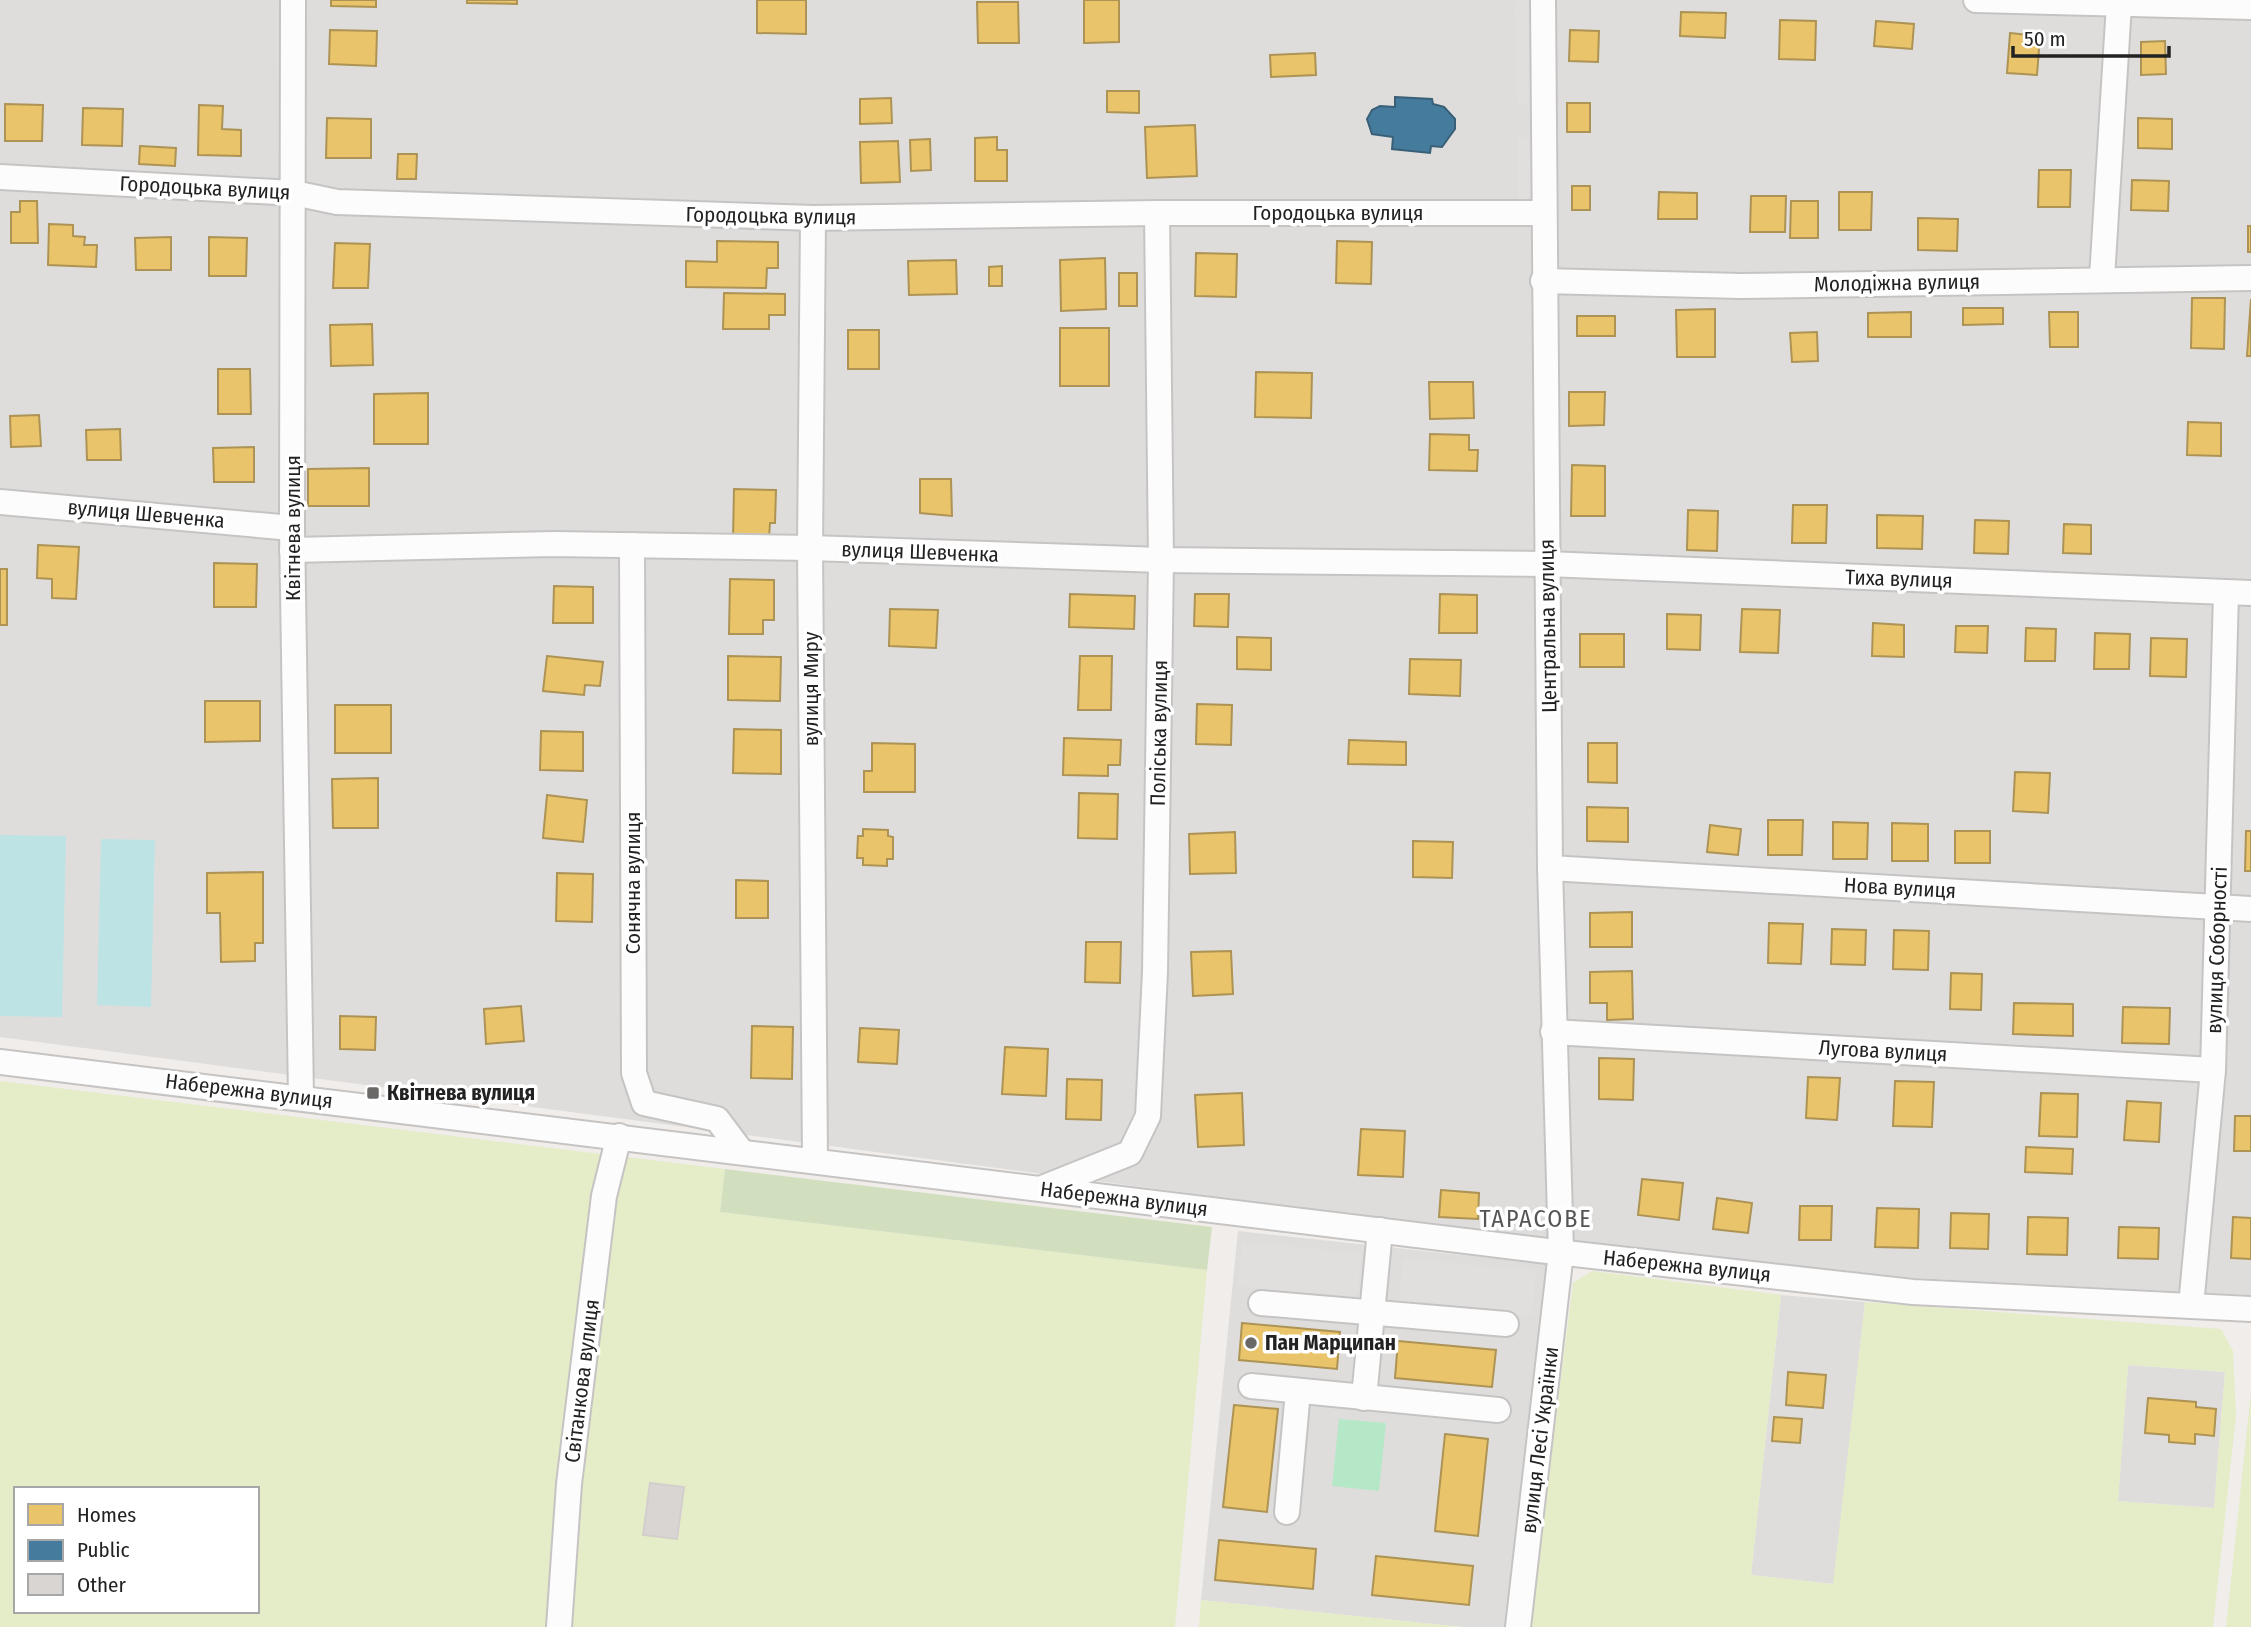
<svg xmlns="http://www.w3.org/2000/svg" width="2251" height="1627" viewBox="0 0 2251 1627" font-family="'Fira Sans Condensed',sans-serif">
  <style>
    .residential { fill: #dfdddc }
    .religious { fill: #dedddc }
    .grass { fill: #e4edc8; fill-rule: evenodd }
    .forest { fill: #d1dfbf }
    .pitch { fill: #b5e8c7 }
    .parking { fill: #e0dfde }
    .water { fill: #bde3e4 }
    .homes { fill: #e9c46a; stroke: #ad9354; stroke-width: 2 }
    .public { fill: #457b9d; stroke: #3a6078; stroke-width: 2 }
    .building { fill: #d8d5d3; stroke: #d3cecc; stroke-width: 2 }
    .lines { fill: none; stroke-linecap: round; stroke-linejoin: round }
    .minor-casing { stroke: #c6c4c3; stroke-width: 28 }
    .minor { stroke: #fdfcfc; stroke-width: 24 }
    .poi-dot { fill: #6a6968; stroke: #fff; stroke-width: 2.5 }
    .labels { text-anchor: middle; stroke-width: 7; stroke-linejoin: round; paint-order: stroke }
    .street-label { font-size: 21px; fill: #222; stroke: #fff }
    .poi-label { font-size: 21px; font-weight: bold; fill: #222; stroke: #fff; text-anchor: start }
    .quarter-label { font-size: 24px; letter-spacing: 2px; fill: #555; stroke: #fff }
  </style>
  <rect width="100%" height="100%" fill="#f0edea"/>
  <!-- residential -->
  <g class="residential">
    <polygon points="0,0 2251,0 2251,1295 1915,1278 1569,1243 0,1037"/>
    <polygon points="1238,1231 1546,1264 1508,1627 1462,1627 1201,1600"/>
    <polygon points="1781,1295 1865,1302 1834,1584 1751,1575"/>
    <polygon points="2128,1365 2225,1372 2214,1508 2118,1501"/>
  </g>
  <!-- religious -->
  <polygon class="religious" points="1343,0 1515,0 1518,201 1341,198"/>
  <!-- grass -->
  <g class="grass">
    <path d="M 0,1081 L 725,1169 L 720,1212 L 1207,1270 L 1175,1627 L 0,1627 ZM 16,1489 L 257,1489 L 257,1611 L 16,1611 Z"/>
    <path d="M 1592,1271 L 1781,1295 L 1751,1575 L 1833,1584 L 1865,1302 L 2221,1329 L 2233,1351 L 2236,1416 L 2213,1627 L 1529,1627 L 1573,1283 ZM 2128,1365 L 2225,1372 L 2214,1508 L 2118,1501 Z"/>
    <polygon points="2251,1392 2251,1627 2226,1627"/>
    <polygon points="1201,1600 1462,1627 1199,1627"/>
  </g>
  <!-- forest -->
  <polygon class="forest" points="725,1169 1212,1227 1207,1270 720,1212"/>
  <!-- pitch -->
  <polygon class="pitch" points="1339,1419 1386,1423 1379,1491 1332,1486"/>
  <!-- parking -->
  <g class="parking">
    <polygon points="1515,0 1534,0 1535,104 1517,104"/>
    <polygon points="1517,137 1536,138 1536,194 1518,201"/>
    <polygon points="1242,1242 1361,1253 1357,1298 1238,1286"/>
    <polygon points="1403,1258 1536,1271 1532,1315 1399,1302"/>
  </g>
  <!-- water -->
  <g class="water">
    <polygon points="0,835 66,836 62,1017 0,1016"/>
    <polygon points="101,839 155,840 151,1007 97,1005"/>
  </g>
  <!-- homes -->
  <g class="homes">
    <polygon points="331,0 376,0 376,7 331,6"/>
    <polygon points="467,0 517,0 517,4 467,3"/>
    <polygon points="757,0 806,0 806,34 757,33"/>
    <polygon points="1084,0 1119,0 1119,42 1084,43"/>
    <polygon points="977,2 1018,2 1019,43 978,43"/>
    <polygon points="1681,12 1726,13 1725,38 1680,36"/>
    <polygon points="1780,20 1816,21 1815,60 1779,59"/>
    <polygon points="1876,21 1914,24 1912,49 1874,46"/>
    <polygon points="330,30 377,31 376,66 329,64"/>
    <polygon points="1570,30 1599,31 1598,62 1569,61"/>
    <polygon points="2010,33 2040,36 2037,75 2007,73"/>
    <polygon points="2165,41 2166,74 2141,75 2141,42"/>
    <polygon points="1315,53 1316,75 1271,77 1270,55"/>
    <polygon points="1107,91 1139,91 1139,113 1107,112"/>
    <polygon points="891,98 892,123 860,124 860,99"/>
    <rect x="1567" y="103" width="23" height="29"/>
    <polygon points="5,104 43,105 42,141 5,141"/>
    <polygon points="199,105 223,106 222,129 241,130 241,156 198,155"/>
    <polygon points="83,108 123,109 122,146 82,145"/>
    <polygon points="327,118 371,119 371,158 326,158"/>
    <polygon points="2138,118 2172,119 2172,149 2138,148"/>
    <polygon points="1195,125 1197,176 1147,178 1145,127"/>
    <polygon points="997,137 997,150 1007,150 1007,181 975,181 975,138"/>
    <polygon points="930,139 931,170 911,171 910,140"/>
    <polygon points="898,141 900,182 861,183 860,142"/>
    <polygon points="140,146 176,148 175,166 139,164"/>
    <polygon points="398,154 417,154 416,179 397,179"/>
    <polygon points="2039,170 2071,170 2070,207 2038,207"/>
    <polygon points="2132,180 2169,181 2168,211 2131,210"/>
    <rect x="1572" y="186" width="18" height="24"/>
    <polygon points="1659,192 1697,193 1697,219 1658,219"/>
    <polygon points="1839,192 1872,192 1871,230 1839,230"/>
    <polygon points="1751,196 1786,196 1785,232 1750,232"/>
    <polygon points="20,201 37,201 38,243 11,243 11,212 20,212"/>
    <polygon points="1791,201 1818,201 1818,238 1790,238"/>
    <polygon points="1918,218 1958,219 1957,251 1918,250"/>
    <polygon points="49,224 73,225 73,236 85,237 84,245 97,245 96,267 48,265"/>
    <rect x="2248" y="226" width="3" height="26"/>
    <polygon points="171,237 171,270 136,270 135,238"/>
    <polygon points="209,237 247,238 246,276 209,276"/>
    <polygon points="717,241 778,242 778,268 767,268 766,288 686,287 686,261 717,262"/>
    <polygon points="1337,241 1372,242 1371,284 1336,283"/>
    <polygon points="335,243 370,244 368,288 333,288"/>
    <polygon points="1196,253 1237,254 1236,297 1195,296"/>
    <polygon points="1105,258 1106,309 1061,311 1060,260"/>
    <polygon points="956,260 957,294 909,295 908,261"/>
    <polygon points="1002,266 1002,286 989,286 989,267"/>
    <rect x="1119" y="273" width="18" height="33"/>
    <polygon points="724,293 785,294 785,315 769,315 769,329 723,329"/>
    <polygon points="2192,298 2225,298 2224,349 2191,348"/>
    <polygon points="2251,299 2251,356 2247,356"/>
    <polygon points="1963,308 2003,308 2003,324 1963,325"/>
    <polygon points="1715,309 1715,357 1677,357 1676,310"/>
    <polygon points="1911,312 1911,337 1868,337 1868,313"/>
    <polygon points="2049,312 2078,312 2078,347 2050,347"/>
    <rect x="1577" y="316" width="38" height="20"/>
    <polygon points="372,324 373,365 331,366 330,325"/>
    <rect x="1060" y="328" width="49" height="58"/>
    <rect x="848" y="330" width="31" height="39"/>
    <polygon points="1817,332 1818,361 1792,362 1790,333"/>
    <polygon points="218,369 250,369 251,414 218,414"/>
    <polygon points="1256,372 1312,373 1311,418 1255,417"/>
    <polygon points="1429,382 1473,382 1474,418 1430,419"/>
    <polygon points="1569,392 1605,392 1604,425 1569,426"/>
    <polygon points="428,393 428,444 374,444 374,394"/>
    <polygon points="39,415 41,446 11,447 10,416"/>
    <polygon points="2188,422 2221,423 2221,456 2187,455"/>
    <polygon points="120,429 121,460 87,460 86,430"/>
    <polygon points="1430,434 1469,435 1469,450 1478,450 1477,471 1429,470"/>
    <polygon points="254,447 254,482 214,482 213,448"/>
    <polygon points="1572,465 1605,466 1605,516 1571,516"/>
    <polygon points="369,468 369,506 308,506 308,469"/>
    <polygon points="920,479 951,479 952,516 920,513"/>
    <polygon points="734,489 776,490 775,523 770,523 769,538 733,538"/>
    <polygon points="1793,505 1827,505 1826,543 1792,543"/>
    <polygon points="1688,510 1718,511 1717,551 1687,550"/>
    <polygon points="1877,515 1923,516 1922,549 1877,548"/>
    <polygon points="1975,520 2009,521 2008,554 1974,553"/>
    <polygon points="2064,524 2091,525 2091,554 2063,553"/>
    <polygon points="38,545 79,547 76,599 52,598 52,579 37,578"/>
    <polygon points="214,563 257,564 256,607 214,607"/>
    <rect x="0" y="569" width="7" height="56"/>
    <polygon points="730,579 774,580 774,620 763,620 763,634 729,634"/>
    <polygon points="554,586 593,587 593,623 553,623"/>
    <polygon points="1070,594 1135,596 1134,629 1069,627"/>
    <polygon points="1195,594 1229,594 1228,627 1194,626"/>
    <polygon points="1440,594 1477,595 1477,633 1439,633"/>
    <polygon points="890,609 938,610 936,648 889,646"/>
    <polygon points="1742,609 1780,610 1778,653 1740,652"/>
    <polygon points="1667,614 1701,615 1700,650 1667,649"/>
    <polygon points="1873,623 1904,625 1904,657 1872,656"/>
    <polygon points="1956,626 1988,626 1987,653 1955,652"/>
    <polygon points="2026,628 2056,629 2055,661 2025,661"/>
    <polygon points="2095,633 2130,634 2129,669 2094,669"/>
    <rect x="1580" y="634" width="44" height="33"/>
    <polygon points="1237,637 1271,638 1271,670 1237,669"/>
    <polygon points="2151,638 2187,639 2186,677 2150,676"/>
    <polygon points="547,656 603,662 600,686 585,685 584,695 543,691"/>
    <polygon points="728,656 781,657 780,701 728,700"/>
    <polygon points="1080,656 1112,656 1111,710 1078,710"/>
    <polygon points="1410,659 1461,660 1460,696 1409,694"/>
    <polygon points="205,701 260,701 260,741 205,742"/>
    <polygon points="1197,704 1232,705 1231,745 1196,744"/>
    <rect x="335" y="705" width="56" height="48"/>
    <polygon points="734,729 781,730 781,774 733,773"/>
    <polygon points="541,731 583,732 583,771 540,770"/>
    <polygon points="1064,738 1121,740 1120,765 1108,765 1108,776 1063,775"/>
    <polygon points="1349,740 1406,742 1406,765 1348,764"/>
    <polygon points="872,743 915,744 915,792 864,792 864,771 872,771"/>
    <polygon points="1588,743 1617,743 1617,783 1588,782"/>
    <polygon points="2015,772 2050,773 2048,813 2013,811"/>
    <polygon points="378,778 378,828 333,828 332,779"/>
    <polygon points="1079,793 1118,794 1117,839 1078,838"/>
    <polygon points="547,795 587,800 583,842 543,838"/>
    <polygon points="1587,807 1628,808 1628,842 1587,841"/>
    <polygon points="1768,820 1803,820 1802,855 1768,855"/>
    <polygon points="1833,822 1868,823 1867,859 1833,859"/>
    <polygon points="1892,823 1928,824 1928,861 1892,861"/>
    <polygon points="1710,825 1741,829 1738,855 1707,852"/>
    <polygon points="863,829 888,830 888,836 893,837 893,859 887,859 887,866 863,865 863,858 857,858 858,836 863,836"/>
    <rect x="1955" y="831" width="35" height="32"/>
    <polygon points="2246,831 2251,831 2251,871 2245,871"/>
    <polygon points="1235,832 1236,873 1190,874 1189,834"/>
    <polygon points="1413,841 1453,842 1452,878 1413,877"/>
    <polygon points="263,872 263,943 255,943 255,961 221,962 220,913 207,913 207,873"/>
    <polygon points="557,873 593,874 592,922 556,921"/>
    <polygon points="736,880 768,881 768,918 736,918"/>
    <polygon points="1632,912 1632,947 1590,947 1590,913"/>
    <polygon points="1769,923 1803,924 1801,964 1768,963"/>
    <polygon points="1832,929 1866,930 1865,965 1831,964"/>
    <polygon points="1894,930 1929,931 1928,970 1893,969"/>
    <polygon points="1086,942 1121,942 1120,983 1085,982"/>
    <polygon points="1231,951 1233,994 1193,996 1191,952"/>
    <polygon points="1632,971 1633,1019 1607,1020 1607,1003 1590,1003 1590,972"/>
    <polygon points="1951,973 1982,974 1981,1010 1950,1009"/>
    <polygon points="2014,1003 2073,1004 2073,1036 2013,1034"/>
    <polygon points="521,1006 524,1041 486,1044 484,1009"/>
    <polygon points="2123,1007 2170,1008 2169,1044 2122,1043"/>
    <polygon points="340,1016 376,1017 375,1050 340,1049"/>
    <polygon points="752,1026 793,1027 792,1079 751,1078"/>
    <polygon points="860,1028 899,1030 897,1064 858,1062"/>
    <polygon points="1005,1047 1048,1049 1046,1096 1002,1094"/>
    <polygon points="1599,1058 1634,1059 1633,1100 1599,1099"/>
    <polygon points="1808,1077 1840,1078 1837,1120 1806,1118"/>
    <polygon points="1067,1079 1102,1080 1101,1120 1066,1119"/>
    <polygon points="1895,1081 1934,1082 1932,1127 1893,1126"/>
    <polygon points="1242,1093 1244,1145 1198,1147 1195,1095"/>
    <polygon points="2041,1093 2078,1094 2077,1137 2039,1136"/>
    <polygon points="2127,1101 2161,1103 2159,1142 2124,1140"/>
    <polygon points="2235,1116 2251,1116 2251,1151 2234,1151"/>
    <polygon points="1361,1129 1405,1131 1403,1177 1358,1175"/>
    <polygon points="2026,1147 2073,1149 2072,1174 2025,1172"/>
    <polygon points="1642,1179 1683,1183 1679,1220 1638,1215"/>
    <polygon points="1441,1190 1479,1193 1478,1219 1439,1217"/>
    <polygon points="1717,1198 1752,1203 1748,1233 1713,1229"/>
    <polygon points="1800,1206 1832,1206 1831,1240 1799,1240"/>
    <polygon points="1877,1208 1919,1209 1918,1248 1875,1247"/>
    <polygon points="1951,1213 1989,1214 1988,1249 1950,1248"/>
    <polygon points="2028,1217 2068,1218 2067,1255 2027,1254"/>
    <polygon points="2233,1217 2251,1218 2251,1259 2231,1258"/>
    <polygon points="2119,1227 2159,1228 2158,1259 2118,1258"/>
    <polygon points="1242,1323 1340,1332 1337,1369 1239,1360"/>
    <polygon points="1398,1341 1496,1350 1492,1387 1395,1378"/>
    <polygon points="1788,1372 1826,1375 1823,1408 1786,1405"/>
    <polygon points="2148,1398 2196,1402 2196,1407 2216,1409 2214,1436 2195,1434 2195,1444 2169,1442 2169,1435 2145,1433"/>
    <polygon points="1234,1405 1278,1409 1267,1512 1223,1507"/>
    <polygon points="1774,1417 1802,1419 1800,1443 1772,1441"/>
    <polygon points="1445,1434 1488,1439 1478,1536 1435,1531"/>
    <polygon points="1219,1540 1316,1549 1313,1589 1215,1580"/>
    <polygon points="1376,1556 1473,1566 1469,1605 1372,1595"/>
  </g>
  <!-- public -->
  <polygon class="public" points="1395,97 1432,99 1433,104 1444,107 1455,119 1455,129 1442,147 1431,146 1430,153 1392,149 1393,137 1372,134 1367,119 1372,110 1380,106 1395,107"/>
  <!-- building -->
  <polygon class="building" points="650,1483 684,1487 677,1539 643,1535"/>
  <g class="lines">
    <!-- minor casing -->
    <g class="minor-casing">
      <g id="minor">
        <polyline points="293,0 292,528 301,1097"/>
        <polyline points="1976,0 2251,7"/>
        <polyline points="0,177 294,193 337,202 813,218 1157,213 1543,213"/>
        <polyline points="813,218 810,548 815,1160"/>
        <polyline points="2102,278 2119,4"/>
        <polyline points="1543,281 1741,286 2251,278"/>
        <polyline points="0,502 292,528"/>
        <polyline points="632,545 634,1073 644,1103 717,1119 741,1151"/>
        <polyline points="292,550 554,544 810,548 1161,560 1547,564 2251,593"/>
        <polyline points="1550,868 2251,909"/>
        <polyline points="1553,1032 2213,1070"/>
        <polyline points="0,1062 1539,1250 1913,1292 2251,1309"/>
        <polyline points="1045,1187 1130,1153 1148,1116 1155,972 1161,560 1157,213"/>
        <polyline points="1261,1303 1506,1324"/>
        <polyline points="2191,1306 2213,1070 2226,593"/>
        <polyline points="1251,1386 1498,1410"/>
        <polyline points="1364,1398 1380,1230"/>
        <polyline points="1287,1512 1298,1391"/>
        <polyline points="559,1627 569,1484 604,1196 619,1136"/>
        <polyline points="1518,1627 1561,1252 1550,868 1543,0"/>
      </g>
    </g>
    <!-- minor -->
    <use href="#minor" class="minor"/>
  </g>
  <!-- markers -->
  <g class="poi-dot">
    <rect x="366" y="1086" width="14" height="14" rx="3.5"/>
    <circle cx="1251" cy="1343" r="7"/>
  </g>
  <g class="labels">
    <!-- street labels -->
    <g class="street-label">
      <text transform="translate(205 188) rotate(3)" y="7">Городоцька вулиця</text>
      <text x="1338" y="220">Городоцька вулиця</text>
      <text transform="translate(771 216) rotate(1)" y="7">Городоцька вулиця</text>
      <text transform="translate(1897 283) rotate(-1)" y="7">Молодіжна вулиця</text>
      <text transform="translate(146 514) rotate(5)" y="7">вулиця Шевченка</text>
      <text transform="translate(293 528) rotate(-90)" y="7">Квітнева вулиця</text>
      <text transform="translate(920 552) rotate(2)" y="7">вулиця Шевченка</text>
      <text transform="translate(1899 579) rotate(2)" y="7">Тиха вулиця</text>
      <text transform="translate(1548 626) rotate(-91)" y="7">Центральна вулиця</text>
      <text transform="translate(811 689) rotate(-90)" y="7">вулиця Миру</text>
      <text transform="translate(1159 733) rotate(-89)" y="7">Поліська вулиця</text>
      <text transform="translate(633 883) rotate(-90)" y="7">Сонячна вулиця</text>
      <text transform="translate(1900 888) rotate(3)" y="7">Нова вулиця</text>
      <text transform="translate(2217 950) rotate(-88)" y="7">вулиця Соборності</text>
      <text transform="translate(1883 1051) rotate(3)" y="7">Лугова вулиця</text>
      <text transform="translate(249 1091) rotate(7)" y="7">Набережна вулиця</text>
      <text transform="translate(1124 1199) rotate(7)" y="7">Набережна вулиця</text>
      <text transform="translate(1687 1266) rotate(6)" y="7">Набережна вулиця</text>
      <text transform="translate(582 1381) rotate(-83)" y="7">Світанкова вулиця</text>
      <text transform="translate(1540 1440) rotate(-83)" y="7">вулиця Лесі Українки</text>
    </g>
    <!-- poi labels -->
    <g class="poi-label">
      <text x="387" y="1100">Квітнева вулиця</text>
      <text x="1265" y="1350">Пан Марципан</text>
    </g>
    <!-- quarter labels -->
    <g class="quarter-label">
      <text x="1536" y="1227">ТАРАСОВЕ</text>
    </g>
  </g>
  <!-- legend -->
  <rect x="14" y="1487" width="245" height="126" fill="#ffffff" stroke="#a7a7a7" stroke-width="2"/>
  <rect x="28" y="1504" width="35" height="21" fill="#e9c46a" stroke="#a7a7a7" stroke-width="2"/>
  <text x="77" y="1522" font-size="21" fill="#222222">Homes</text>
  <rect x="28" y="1540" width="35" height="21" fill="#457b9d" stroke="#a7a7a7" stroke-width="2"/>
  <text x="77" y="1557" font-size="21" fill="#222222">Public</text>
  <rect x="28" y="1574" width="35" height="21" fill="#d8d5d3" stroke="#a7a7a7" stroke-width="2"/>
  <text x="77" y="1592" font-size="21" fill="#222222">Other</text>
  <!-- scale -->
  <path d="M2013 46v10h156v-10" fill="none" stroke="#222222" stroke-width="3.5"/>
  <text x="2024" y="46" font-size="21" fill="#222222" stroke="#ffffff" stroke-width="5" paint-order="stroke">50 m</text>
</svg>
